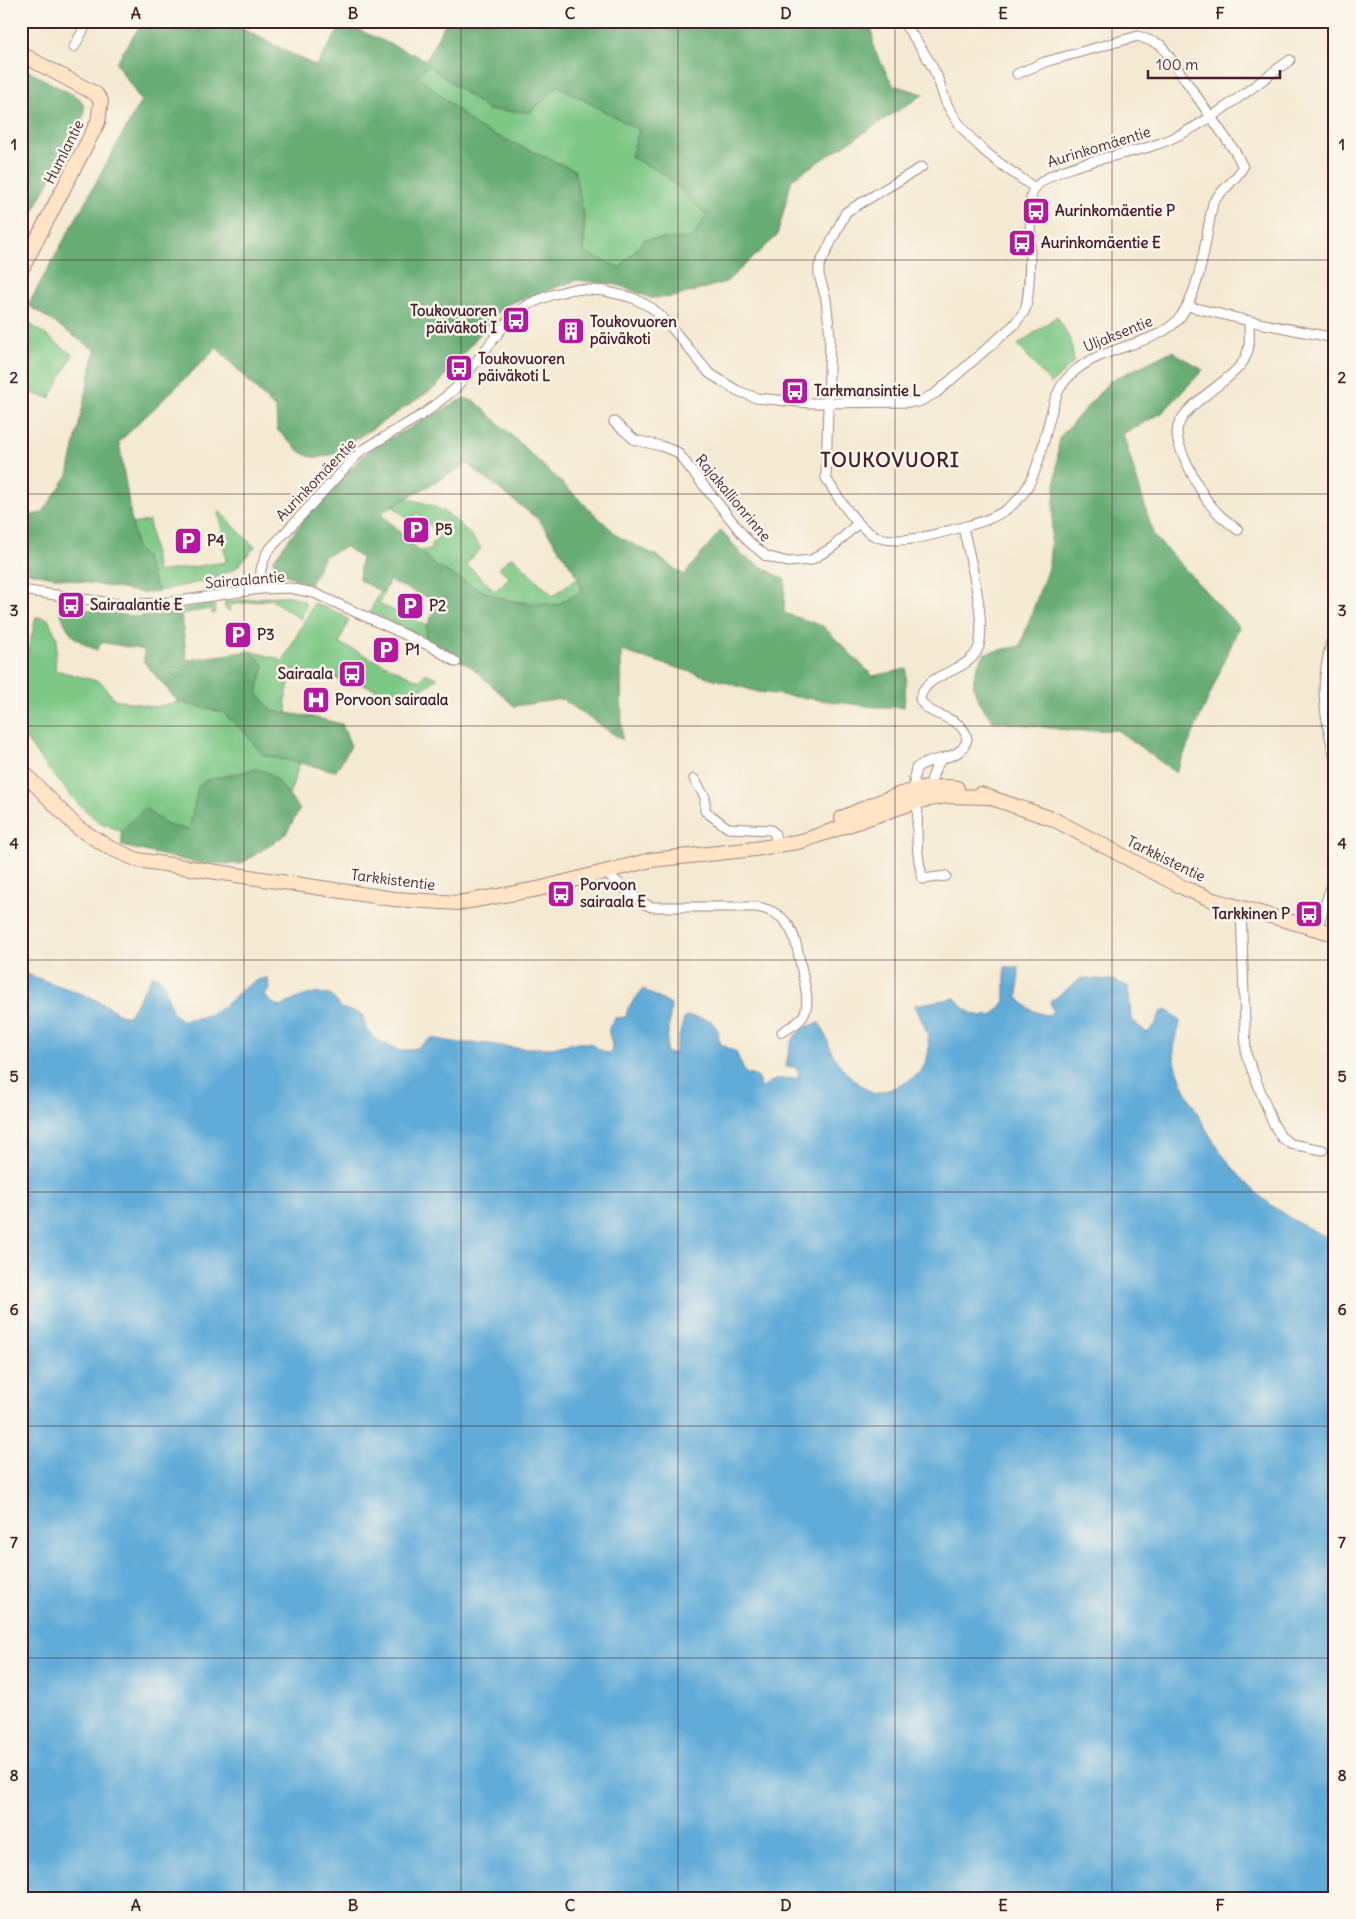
<svg xmlns="http://www.w3.org/2000/svg" width="1356" height="1919" viewBox="0 0 1356 1919" font-family="Delius,sans-serif">
  <style>
    .green { fill: #7ec886; stroke: #647458 }
    .forest { fill: #66ac73; stroke: #58664f; fill-rule: evenodd }
    .water { fill: #60abd8; stroke: #556582 }
    .lines { fill: none; stroke-linecap: round; stroke-linejoin: round }
    .street-casing { stroke: #9f847e; stroke-width: 11 }
    .secondary-casing { stroke: #9f847e; stroke-width: 16 }
    .street { stroke: #fff; stroke-width: 9 }
    .secondary { stroke: #ffe4c6; stroke-width: 14 }
    .grid { fill: none; stroke: #4a1f2b; stroke-width: 1; stroke-opacity: 0.55 }
    .labels { text-anchor: middle; stroke-width: 5; stroke-linejoin: round; paint-order: stroke }
    .street-label { font-size: 15px; fill: #4a1f2b; stroke: #fbf7ec }
    .poi-label { font-size: 15px; font-weight: bold; fill: #4a1f2b; stroke: #fbf7ec; text-anchor: start }
    .district-label { font-size: 20px; font-weight: bold; letter-spacing: 1px; fill: #4a1f2b; stroke: #fbf7ec }
    .neatline { fill: none; stroke: #4a1f2b; stroke-width: 2 }
    .grid-label { font-size: 16px; text-anchor: middle; font-weight: bold; fill: #4a1f2b }
  </style>
  <rect width="100%" height="100%" fill="#fbf7ec"/>
  <filter id="ink" filterUnits="userSpaceOnUse"><feTurbulence type="fractalNoise" baseFrequency=".02" numOctaves="2"/><feDisplacementMap in="SourceGraphic" scale="10" xChannelSelector="R" yChannelSelector="G"/><feConvolveMatrix kernelMatrix="1 2 1 2 8 2 1 2 1" color-interpolation-filters="sRGB"/></filter>
  <filter id="wash" filterUnits="userSpaceOnUse"><feTurbulence type="fractalNoise" baseFrequency=".0096" numOctaves="4" result="noise"/><feDisplacementMap in="SourceGraphic" scale="20" xChannelSelector="R" yChannelSelector="G"/><feGaussianBlur stdDeviation="1.12" result="paint"/><feColorMatrix in="noise" values="0 0 0 0 0 0 0 0 0 0 0 0 0 0 0 0 0 1.4 0 .05"/><feComposite in="paint" operator="in"/></filter>
  <g filter="url(#wash)">
    <rect width="100%" height="100%" fill="#f4e9d2"/>
    <!-- green -->
    <g class="green">
      <polygon points="428,65 488,110 531,112 558,86 639,130 631,157 665,175 706,215 693,239 645,239 620,268 584,252 585,220 574,170 477,127 418,76"/>
      <polygon points="1057,316 1071,341 1074,362 1051,384 1018,345"/>
      <polygon points="29,323 73,355 50,398 27,392 21,386 21,337"/>
      <path d="M 376,492 C 429,503 446,503 481,548 L 466,564 L 495,591 L 509,578 L 499,568 L 512,556 L 553,596 L 578,577 L 582,591 L 557,605 L 510,601 L 482,591 L 436,566 L 418,551 L 433,549 L 431,544 L 440,535 L 417,513 L 409,520 Z"/>
      <polygon points="219,511 255,547 236,568 214,579 158,591 145,558 136,548 132,524 149,521 157,572 226,562"/>
      <polygon points="380,591 384,593 379,604 427,626 425,638 370,612"/>
      <polygon points="279,596 291,596 304,601 306,606 301,619 270,599 231,605 229,611 224,607 225,602"/>
      <polygon points="314,603 339,613 349,620 339,643 420,681 426,673 437,678 437,679 415,694 396,698 368,686 292,669 285,701 288,714 273,711 257,693 264,665 251,651 279,659 282,663"/>
      <polygon points="206,605 215,605 215,613 212,614 211,609 149,618 140,616"/>
      <polygon points="36,617 48,619 57,638 55,670 101,682 114,699 154,707 178,702 222,712 244,732 263,755 300,763 289,795 270,773 189,830 167,825 145,808 121,831 99,822 77,803 41,760 21,732 21,654 27,655"/>
    </g>
    <!-- forest -->
    <g class="forest">
      <path d="M 143,21 L 227,21 L 316,66 L 343,23 L 426,60 L 446,21 L 871,21 L 874,49 L 893,85 L 924,94 L 792,179 L 777,236 L 726,282 L 674,297 L 651,298 L 618,285 L 577,280 L 503,306 L 436,387 L 335,453 C 306,466 298,448 277,430 L 276,410 L 217,348 L 119,442 L 136,548 L 145,558 L 158,591 L 144,593 L 21,571 L 21,517 L 42,513 L 68,475 L 95,350 L 28,305 L 141,101 L 116,63 ZM 428,65 L 488,110 L 531,112 L 558,86 L 639,130 L 631,157 L 666,175 L 706,215 L 693,238 L 645,239 L 620,268 L 584,252 L 584,216 L 574,170 L 477,127 L 418,76 Z"/>
      <polygon points="21,67 79,98 84,105 84,115 21,235"/>
      <path d="M 1172,351 L 1203,370 L 1162,413 L 1123,434 L 1154,536 L 1239,627 L 1176,773 L 1117,730 L 1076,731 L 992,721 C 974,693 965,685 985,653 L 1020,646 L 1049,565 L 1059,438 L 1110,381 Z"/>
      <path d="M 464,398 L 476,402 L 619,537 L 657,556 L 684,575 L 721,530 L 743,556 L 785,580 L 784,613 L 823,626 L 873,676 L 907,669 L 904,707 L 875,707 L 758,692 L 621,651 L 622,740 L 562,699 L 514,706 L 473,668 L 425,640 L 427,626 L 435,609 L 443,607 L 444,604 L 389,581 L 384,593 L 359,580 L 361,558 L 346,547 L 324,556 L 310,585 L 277,571 L 273,560 L 308,514 L 368,451 ZM 467,464 L 539,520 L 578,577 L 582,591 L 557,605 L 510,601 L 482,591 L 436,566 L 383,516 L 382,512 Z"/>
      <path d="M 59,606 L 149,618 L 181,614 L 187,660 L 251,651 L 264,665 L 257,693 L 273,711 L 313,717 L 342,724 L 351,746 L 336,771 L 263,755 L 244,732 L 222,712 L 178,702 L 144,662 L 144,650 L 101,642 L 97,650 C 74,641 65,631 59,606 Z"/>
      <polygon points="256,769 270,773 300,809 285,835 241,864 197,863 122,846 121,831 145,808 167,825 189,830 198,787 206,780"/>
    </g>
    <!-- water -->
    <path class="water" d="M 1005,967 L 1019,967 L 1018,998 L 1031,1010 L 1048,1016 L 1053,1011 L 1050,1002 L 1082,978 L 1112,980 L 1128,986 L 1131,1019 L 1147,1033 L 1155,1025 L 1161,1012 L 1168,1010 L 1180,1021 C 1179,1033 1173,1043 1174,1055 C 1177,1075 1187,1094 1196,1111 C 1229,1174 1268,1214 1335,1240 L 1335,1898 L 21,1898 L 21,972 L 93,998 L 123,1016 L 129,1016 L 152,976 L 157,976 C 160,980 165,985 166,990 C 170,1003 169,1011 181,1020 C 193,1019 208,1017 219,1010 C 233,1000 249,978 268,978 L 269,990 L 265,995 L 270,1002 L 281,1007 C 297,997 311,992 330,994 L 341,1008 L 362,1014 L 366,1028 L 375,1039 L 400,1051 L 417,1048 L 432,1038 L 459,1043 L 483,1043 L 515,1048 L 553,1048 L 572,1043 L 590,1043 L 598,1049 L 607,1053 L 611,1052 C 616,1038 601,1035 615,1018 L 626,1017 L 628,1008 L 643,989 L 671,1005 L 666,1053 L 674,1054 L 684,1019 L 688,1016 L 710,1020 L 718,1030 L 719,1043 L 736,1052 L 745,1073 L 757,1077 L 762,1089 L 770,1082 L 779,1079 L 798,1078 L 799,1073 L 795,1067 L 786,1067 C 790,1042 791,1030 819,1023 C 826,1032 826,1038 830,1048 C 837,1068 857,1083 874,1094 C 904,1086 934,1075 928,1038 C 926,1027 919,1015 915,1005 L 955,998 C 967,1013 975,1018 994,1015 L 1005,1001 Z"/>
  </g>
  <g filter="url(#ink)">
    <g class="lines">
      <!-- street casing -->
      <g class="street-casing">
        <g id="street">
          <path d="M 902,21 C 915,38 928,57 937,76 C 941,87 943,98 949,108 C 969,145 1002,165 1035,188"/>
          <polyline points="74,47 88,21"/>
          <path d="M 922,167 L 846,212 L 819,266 L 819,275 L 826,299 L 830,336 L 826,478 C 836,495 860,533 880,538 C 905,545 938,533 963,527"/>
          <polyline points="1187,306 1249,321 1335,338"/>
          <polyline points="614,422 635,440 661,446 677,452 748,541 766,556 788,562 811,560 833,547 858,523"/>
          <path d="M 1238,530 C 1211,510 1206,501 1191,472 C 1186,460 1177,446 1177,433 C 1176,406 1235,381 1245,358 C 1251,347 1249,334 1249,321"/>
          <path d="M 260,589 L 261,569 L 267,552 L 361,451 L 425,413 L 455,389 L 510,318 L 529,304 L 551,295 L 573,289 L 605,291 L 633,298 L 652,308 L 667,322 L 709,373 L 736,390 L 756,398 L 810,403 L 919,402 L 936,393 L 1015,324 C 1017,320 1021,316 1024,312 C 1032,297 1029,232 1031,210 C 1031,203 1030,194 1035,188 C 1051,166 1125,155 1152,146 C 1201,131 1249,89 1290,60"/>
          <polyline points="21,590 125,605 171,602 260,589 290,588 314,593 432,647 456,662"/>
          <path d="M 1335,627 C 1320,682 1321,703 1335,758"/>
          <polyline points="694,779 705,797 705,811 728,828 771,830 775,834 776,845"/>
          <polyline points="928,790 936,767 942,759"/>
          <path d="M 915,795 L 914,778 L 916,768 C 931,756 962,762 967,739 C 963,714 928,719 920,699 C 925,672 964,674 977,651 C 989,629 969,554 963,527 C 1027,512 1034,482 1048,425 C 1052,412 1054,396 1062,385 C 1092,342 1156,350 1181,316 C 1202,286 1205,239 1213,203 C 1221,189 1235,182 1243,167 L 1236,153 L 1161,45 L 1138,36 L 1045,62 L 1017,74"/>
          <path d="M 918,801 C 917,828 915,853 923,879 L 946,876"/>
          <path d="M 604,871 L 641,902 L 651,907 L 757,907 C 794,914 795,939 802,971 C 804,982 809,997 806,1009 C 803,1022 792,1026 782,1032"/>
          <polyline points="1241,908 1246,1054 1272,1121 1281,1137 1291,1144 1323,1150"/>
          <polyline points="1317,929 1335,875"/>
        </g>
      </g>
      <!-- secondary casing -->
      <g class="secondary-casing">
        <g id="secondary">
          <polyline points="21,54 96,94 101,101 98,122 21,270"/>
          <polyline points="21,770 78,828 110,848 138,860 394,899 458,903 538,889 651,860 755,849 802,841 918,801 946,796 989,797"/>
          <polyline points="980,794 1053,819 1184,888 1213,900 1335,934"/>
          <path d="M 842,818 C 876,803 919,782 957,788"/>
        </g>
      </g>
      <!-- street -->
      <use href="#street" class="street"/>
      <!-- secondary -->
      <use href="#secondary" class="secondary"/>
    </g>
  </g>
  <!-- grid -->
  <path class="grid" d="M 244,21 L 244,1898M 461,21 L 461,1898M 678,21 L 678,1898M 895,21 L 895,1898M 1112,21 L 1112,1898M 21,260 L 1335,260M 21,494 L 1335,494M 21,726 L 1335,726M 21,960 L 1335,960M 21,1192 L 1335,1192M 21,1426 L 1335,1426M 21,1658 L 1335,1658"/>
  <!-- icons -->
  <defs>
    <g id="bus-square" transform="scale(1.4375)"><rect x="-9" y="-9" width="18" height="18" rx="4" fill="#b5179e" stroke="#fbf7ec"/><path d="M-5-6H5V4H4V6H2V4H-2V6H-4V4H-5ZM-3.5-4V0h7V-4ZM-3.5 1.2v1.5H-2V1.2ZM2 1.2v1.5H3.5V1.2Z" fill="#fff"/></g>
    <g id="building-square" transform="scale(1.4375)"><rect x="-9" y="-9" width="18" height="18" rx="4" fill="#b5179e" stroke="#fbf7ec"/><path d="M-4-6H4V6H1V3H-1V6H-4ZM-2.5-4.3h1.7v1.8h-1.7ZM.8-4.3h1.7v1.8H.8ZM-2.5-1h1.7V.8h-1.7ZM.8-1h1.7V.8H.8Z" fill="#fff"/></g>
    <g id="parking-square" transform="scale(1.4375)"><rect x="-9" y="-9" width="18" height="18" rx="4" fill="#b5179e" stroke="#fbf7ec"/><path d="M-3.5-5.5H1a3.5 3.5 0 0 1 0 7H-1V5.5H-3.5ZM-1-3.4V-.6H.8a1.4 1.4 0 0 0 0-2.8Z" fill="#fff"/></g>
    <g id="hospital-square" transform="scale(1.4375)"><rect x="-9" y="-9" width="18" height="18" rx="4" fill="#b5179e" stroke="#fbf7ec"/><path d="M-5-5h3v3.5h4V-5h3V5h-3V1.5h-4V5h-3Z" fill="#fff"/></g>
  </defs>
  <g fill-rule="evenodd">
    <use href="#bus-square" x="1036" y="211"/>
    <use href="#bus-square" x="1022" y="243"/>
    <use href="#bus-square" x="516" y="320"/>
    <use href="#building-square" x="571" y="331"/>
    <use href="#bus-square" x="459" y="368"/>
    <use href="#bus-square" x="795" y="391"/>
    <use href="#parking-square" x="416" y="530"/>
    <use href="#parking-square" x="188" y="541"/>
    <use href="#bus-square" x="71" y="605"/>
    <use href="#parking-square" x="410" y="606"/>
    <use href="#parking-square" x="238" y="635"/>
    <use href="#parking-square" x="386" y="650"/>
    <use href="#bus-square" x="352" y="674"/>
    <use href="#hospital-square" x="316" y="700"/>
    <use href="#bus-square" x="561" y="894"/>
    <use href="#bus-square" x="1309" y="914"/>
  </g>
  <g class="labels">
    <!-- street labels -->
    <g class="street-label">
      <text transform="translate(1099 147) rotate(-17)" y="5">Aurinkomäentie</text>
      <text transform="translate(64 152) rotate(-63)" y="5">Humlantie</text>
      <text transform="translate(1118 334) rotate(-22)" y="5">Uljaksentie</text>
      <text transform="translate(316 480) rotate(-46)" y="5">Aurinkomäentie</text>
      <text transform="translate(733 498) rotate(50)" y="5">Rajakallionrinne</text>
      <text transform="translate(245 580) rotate(-5)" y="5">Sairaalantie</text>
      <text transform="translate(1166 859) rotate(26)" y="5">Tarkkistentie</text>
      <text transform="translate(393 880) rotate(7)" y="5">Tarkkistentie</text>
    </g>
    <!-- poi labels -->
    <g class="poi-label">
      <text x="1055" y="216">Aurinkomäentie P</text>
      <text x="1041" y="248">Aurinkomäentie E</text>
      <text x="497" y="316" text-anchor="end">Toukovuoren<tspan x="497" dy="17">päiväkoti I</tspan></text>
      <text x="590" y="327">Toukovuoren<tspan x="590" dy="17">päiväkoti</tspan></text>
      <text x="478" y="364">Toukovuoren<tspan x="478" dy="17">päiväkoti L</tspan></text>
      <text x="814" y="396">Tarkmansintie L</text>
      <text x="435" y="535">P5</text>
      <text x="207" y="546">P4</text>
      <text x="90" y="610">Sairaalantie E</text>
      <text x="429" y="611">P2</text>
      <text x="257" y="640">P3</text>
      <text x="405" y="655">P1</text>
      <text x="333" y="679" text-anchor="end">Sairaala</text>
      <text x="335" y="705">Porvoon sairaala</text>
      <text x="580" y="890">Porvoon<tspan x="580" dy="17">sairaala E</tspan></text>
      <text x="1290" y="919" text-anchor="end">Tarkkinen P</text>
    </g>
    <!-- district labels -->
    <g class="district-label">
      <text x="890" y="467">TOUKOVUORI</text>
    </g>
  </g>
  <!-- margin -->
  <rect width="1356" height="1919" fill="none" stroke="#fbf7ec" stroke-width="55"/>
  <!-- scale -->
  <path d="M1148 70v8h132v-8" fill="none" stroke="#4a1f2b" stroke-width="2.5"/>
  <text x="1156" y="70" font-size="15" fill="#4a1f2b" stroke="#fbf7ec" stroke-width="4" paint-order="stroke">100 m</text>
  <rect x="28" y="28" width="1300" height="1864" class="neatline"/>
  <g class="grid-label">
    <text x="136" y="19">A</text>
    <text x="353" y="19">B</text>
    <text x="570" y="19">C</text>
    <text x="786" y="19">D</text>
    <text x="1003" y="19">E</text>
    <text x="1220" y="19">F</text>
    <text x="14" y="150">1</text>
    <text x="1342" y="150">1</text>
    <text x="14" y="383">2</text>
    <text x="1342" y="383">2</text>
    <text x="14" y="616">3</text>
    <text x="1342" y="616">3</text>
    <text x="14" y="849">4</text>
    <text x="1342" y="849">4</text>
    <text x="14" y="1082">5</text>
    <text x="1342" y="1082">5</text>
    <text x="14" y="1315">6</text>
    <text x="1342" y="1315">6</text>
    <text x="14" y="1548">7</text>
    <text x="1342" y="1548">7</text>
    <text x="14" y="1781">8</text>
    <text x="1342" y="1781">8</text>
    <text x="136" y="1911">A</text>
    <text x="353" y="1911">B</text>
    <text x="570" y="1911">C</text>
    <text x="786" y="1911">D</text>
    <text x="1003" y="1911">E</text>
    <text x="1220" y="1911">F</text>
  </g>
</svg>
